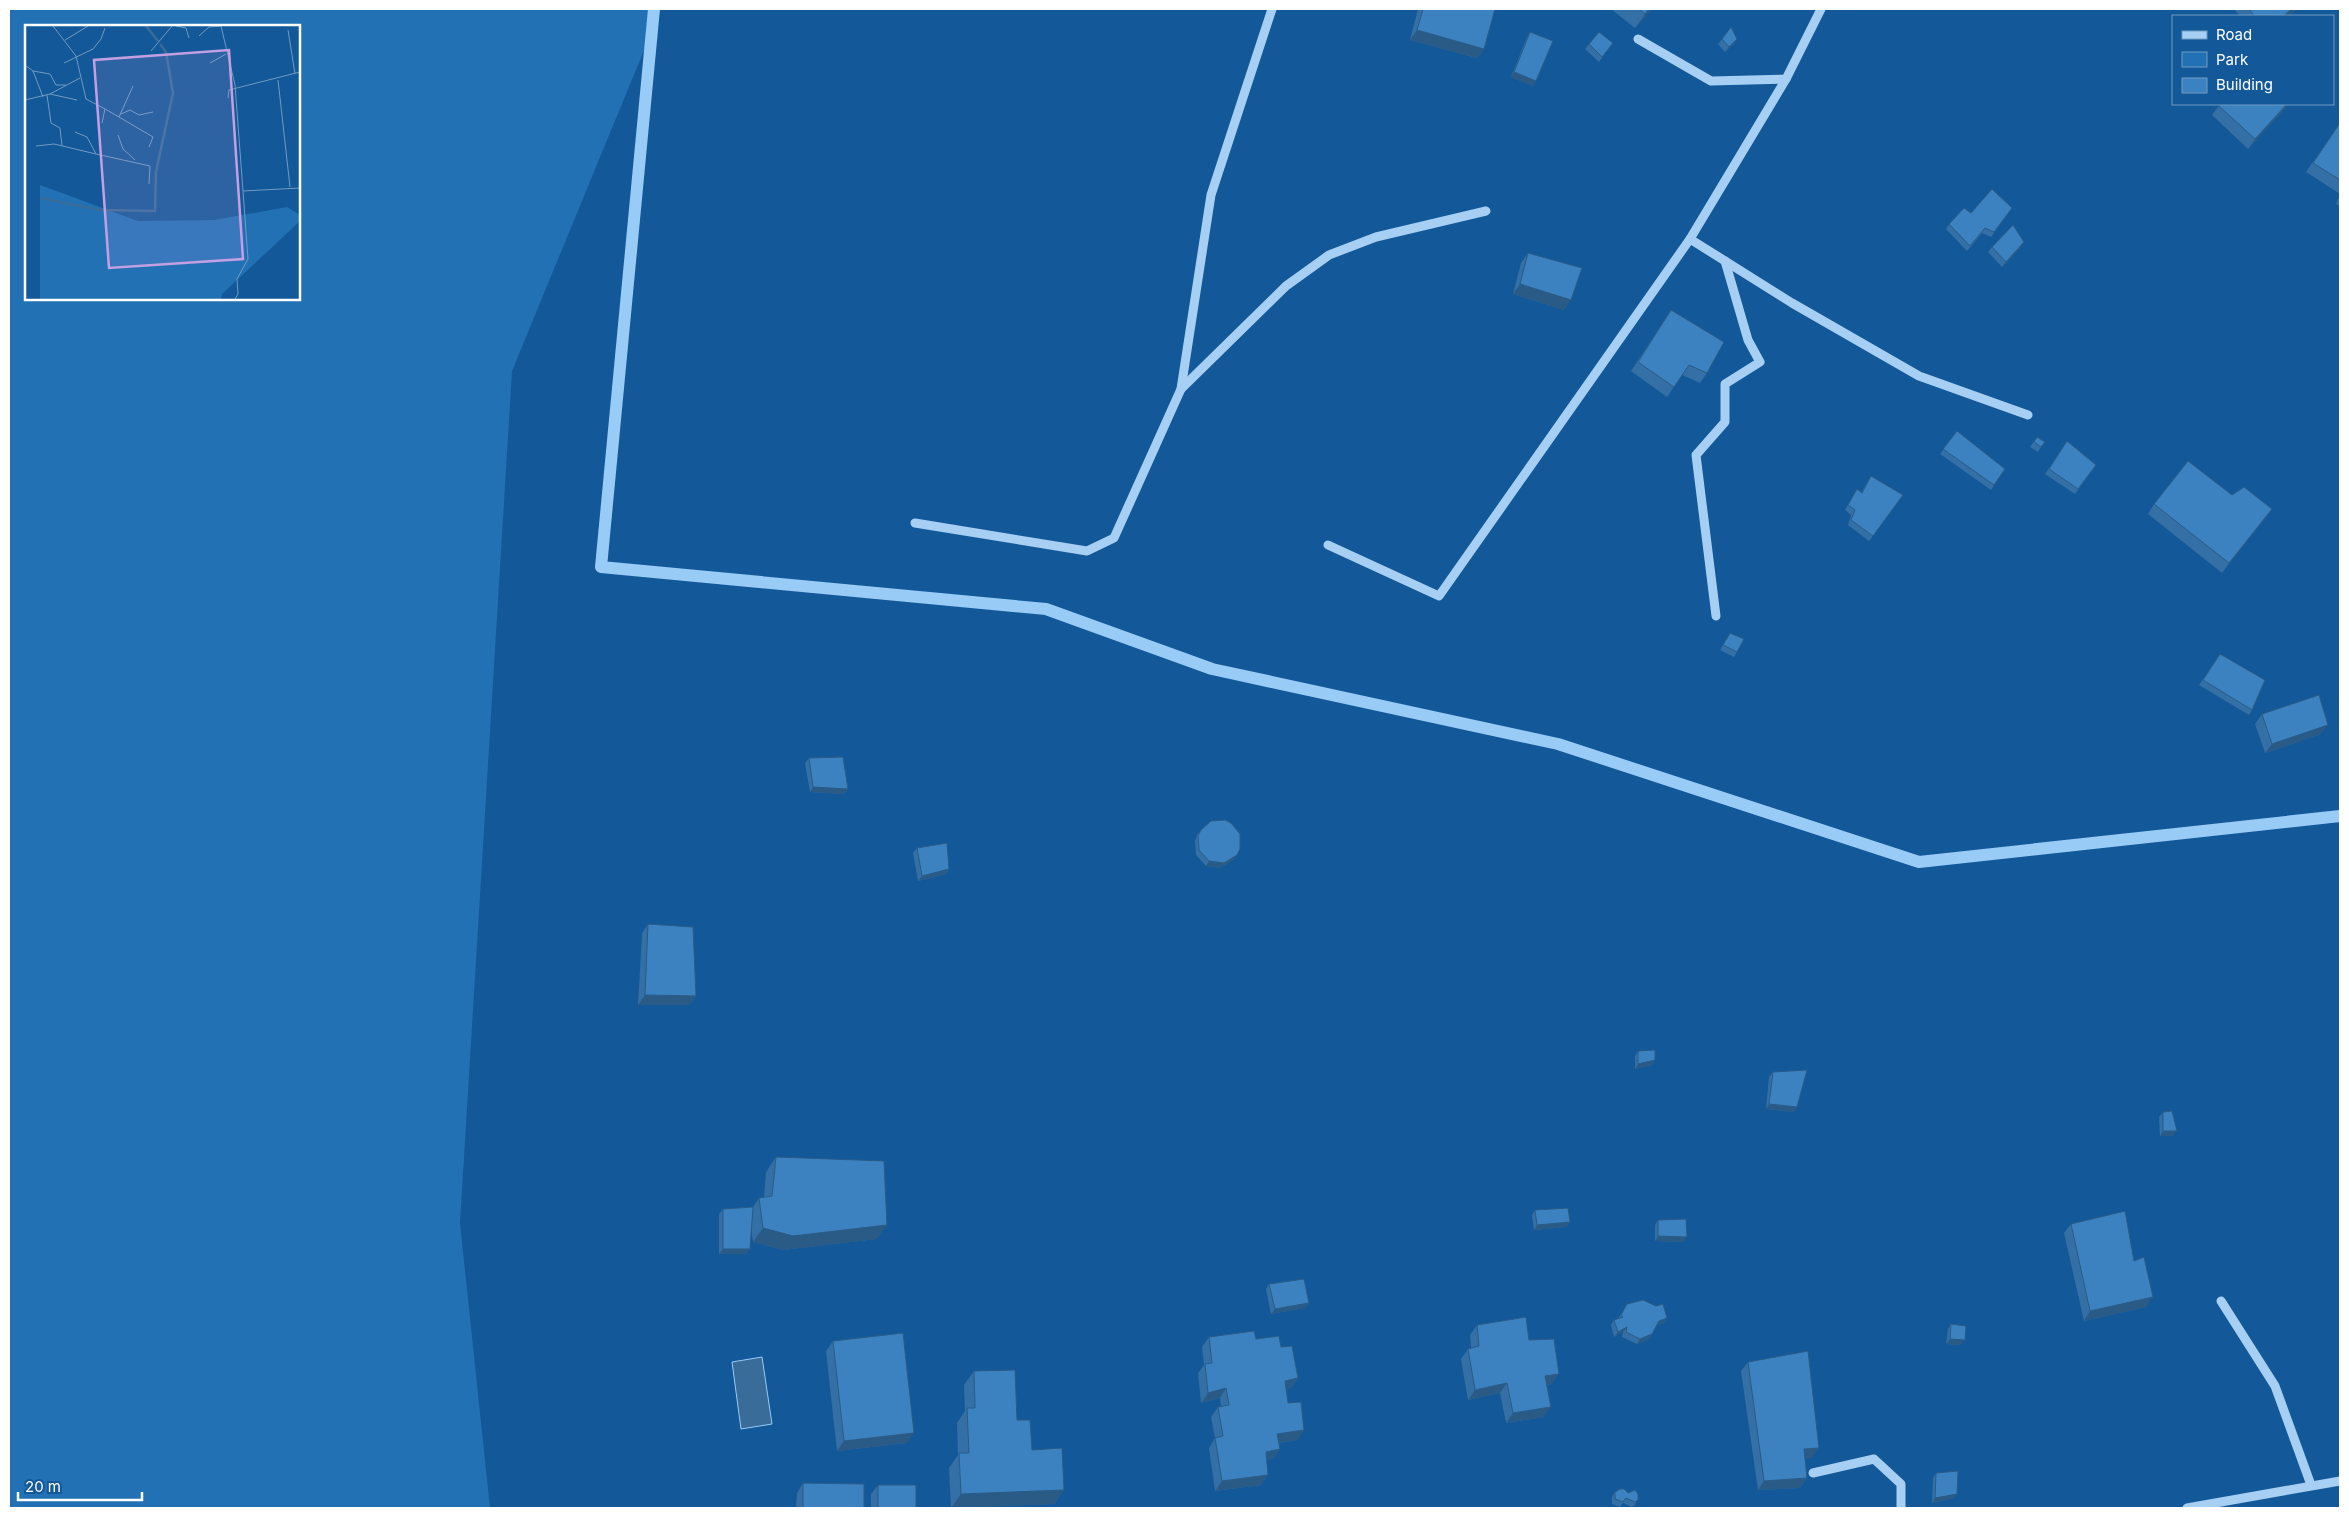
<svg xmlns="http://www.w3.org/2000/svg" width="2349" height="1517" viewBox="0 0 2349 1517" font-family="Inter,sans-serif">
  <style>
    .green { fill: #2271b5; fill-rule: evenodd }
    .water { fill: #3a6c9a; stroke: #98cbf6 }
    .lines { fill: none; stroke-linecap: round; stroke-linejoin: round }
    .stream { stroke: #98cbf6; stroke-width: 12 }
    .minor { stroke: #a6cff3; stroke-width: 9 }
    .wall { fill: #3470a5 }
    .shaded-wall { fill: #2a5b86 }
    .building { fill: #3c82c0; stroke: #2a5b86 }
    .inset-river { fill: none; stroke: #3a6c9a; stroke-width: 2.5 }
    .inset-road { fill: none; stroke: #719bc1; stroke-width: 1 }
    .view { fill: #c4a0e2; fill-opacity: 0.15; stroke: #c4a0e2; stroke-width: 2.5 }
    .inset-edge { fill: none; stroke: #fff; stroke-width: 2.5 }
  </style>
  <rect width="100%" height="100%" fill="#135898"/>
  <!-- green -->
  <path class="green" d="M 9,9 L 661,9 L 512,371 L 460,1223 L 490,1508 L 9,1508 ZM 26,26 L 299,26 L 299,299 L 26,299 Z"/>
  <!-- water -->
  <polygon class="water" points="762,1357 772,1424 741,1429 732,1362"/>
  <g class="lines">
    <!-- stream -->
    <polyline class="stream" points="654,9 601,567 1046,609 1212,669 1558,744 1919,862 2340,816"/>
    <!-- minor -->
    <g class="minor">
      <polyline points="1638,39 1711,81 1786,79 1821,9"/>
      <polyline points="1786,79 1690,239 1792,303 1919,376 2028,415"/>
      <polyline points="1181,389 1286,286 1329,255 1376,237 1486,211"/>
      <polyline points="915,523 1087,551 1114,538 1181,389 1211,195 1272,9"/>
      <polyline points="1328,545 1439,596 1690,239"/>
      <polyline points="1716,616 1696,455 1725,422 1725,384 1760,362 1748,340 1725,261"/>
      <polyline points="2221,1301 2275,1386 2311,1485"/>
      <polyline points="1813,1473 1874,1459 1901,1484 1901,1508"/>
      <polyline points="2187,1508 2340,1481"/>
    </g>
  </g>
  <!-- wall -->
  <g class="wall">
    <polygon points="1418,9 1495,9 1484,49 1477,58 1410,40"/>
    <polygon points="1611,9 1652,9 1635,28"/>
    <polygon points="2234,9 2298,9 2288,16 2240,16"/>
    <polygon points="1530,32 1533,86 1511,77 1527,37"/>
    <polygon points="1722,39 1737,39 1734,44 1725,52 1718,44"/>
    <polygon points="1613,43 1599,62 1585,49 1589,44"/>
    <polygon points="2220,104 2289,104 2248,149 2212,115"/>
    <polygon points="2340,123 2340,206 2336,204 2340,194 2306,172"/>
    <polygon points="2012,208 1991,237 1982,233 1967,251 1946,229 1949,224 1971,213"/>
    <polygon points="1992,247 2021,247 2002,267 1988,252"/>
    <polygon points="1528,253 1564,310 1513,294 1521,263"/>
    <polygon points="1671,310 1707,373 1700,383 1682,375 1667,397 1631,371"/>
    <polygon points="1957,431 2005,469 1991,490 1940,454"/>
    <polygon points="2037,437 2041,447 2038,452 2030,447"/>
    <polygon points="2067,441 2096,465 2075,494 2045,474"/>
    <polygon points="1871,476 1903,495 1869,541 1848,525 1851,515 1845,510 1857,489 1861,493"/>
    <polygon points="2232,495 2272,509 2222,573 2148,514 2154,504"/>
    <polygon points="1730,633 1737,652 1734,657 1720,650"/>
    <polygon points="2220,654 2252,710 2249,715 2199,685"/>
    <polygon points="2262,714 2321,734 2265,753 2255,724"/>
    <polygon points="809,758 848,789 844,794 810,792 805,763"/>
    <polygon points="1201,830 1237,855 1233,860 1220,868 1206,866 1196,855 1195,841 1197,835"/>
    <polygon points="917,848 949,869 946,874 918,881 913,853"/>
    <polygon points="648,924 696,996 689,1005 638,1005 642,933"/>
    <polygon points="1638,1051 1652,1065 1635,1069 1635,1056"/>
    <polygon points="1773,1072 1794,1112 1766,1109 1769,1077"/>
    <polygon points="2163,1112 2173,1136 2160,1136 2159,1117"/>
    <polygon points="776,1157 877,1239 783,1250 753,1242 751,1227 746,1254 719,1254 719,1214 723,1209 753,1207 759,1198 764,1197 766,1172"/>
    <polygon points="1535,1210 1570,1222 1566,1227 1534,1230 1532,1215"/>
    <polygon points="1658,1220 1683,1242 1655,1241 1655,1225"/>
    <polygon points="2071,1224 2134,1261 2146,1307 2084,1321 2064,1233"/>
    <polygon points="1269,1284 1309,1303 1305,1308 1271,1314 1266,1289"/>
    <polygon points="1627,1304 1667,1318 1664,1323 1657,1325 1649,1339 1637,1344 1622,1337 1623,1332 1614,1337 1611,1325 1614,1320 1618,1319"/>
    <polygon points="1951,1324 1961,1345 1946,1344 1948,1329"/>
    <polygon points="1477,1325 1529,1340 1552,1384 1547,1385 1544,1417 1506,1423 1500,1393 1468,1400 1461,1359 1468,1349 1471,1348 1470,1335"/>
    <polygon points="1209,1337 1256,1339 1281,1347 1298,1378 1291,1388 1286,1389 1288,1403 1298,1440 1279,1443 1274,1458 1267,1460 1261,1485 1215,1491 1209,1448 1215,1438 1211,1417 1218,1407 1221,1407 1220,1398 1201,1403 1198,1373 1204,1365 1202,1347"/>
    <polygon points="833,1341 907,1443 837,1451 826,1351"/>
    <polygon points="1748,1362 1812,1458 1805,1458 1807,1478 1800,1488 1758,1490 1741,1371"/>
    <polygon points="974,1371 1017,1420 1032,1450 1064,1490 1054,1504 951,1508 949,1468 958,1455 957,1423 965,1411 964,1385"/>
    <polygon points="1936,1473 1954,1498 1932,1503 1933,1478"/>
    <polygon points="803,1483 864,1508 796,1508 797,1493"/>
    <polygon points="878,1485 916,1508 871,1508 871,1494"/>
    <polygon points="1615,1492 1628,1493 1638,1494 1635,1505 1632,1507 1623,1503 1620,1507 1612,1504 1612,1497"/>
  </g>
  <!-- shaded-wall -->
  <g class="shaded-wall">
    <polygon points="1649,9 1652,9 1635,28 1645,14"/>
    <polygon points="2292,9 2298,9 2288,16 2283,16"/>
    <polygon points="1417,30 1484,49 1477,58 1410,40"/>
    <polygon points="1737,39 1734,44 1725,52 1729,47"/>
    <polygon points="1514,72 1536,81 1533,86 1511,77"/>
    <polygon points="2287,104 2289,104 2248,149 2255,139"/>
    <polygon points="2024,242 2021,247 2002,267 2006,262"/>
    <polygon points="1520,284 1571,300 1564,310 1513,294"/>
    <polygon points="2272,509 2265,519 2222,573 2229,563"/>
    <polygon points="2328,725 2321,734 2265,753 2272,744"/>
    <polygon points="813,787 848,789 844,794 810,792"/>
    <polygon points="1237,855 1233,860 1220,868 1206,866 1209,861"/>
    <polygon points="949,869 946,874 918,881 922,876"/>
    <polygon points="645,995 696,996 689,1005 638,1005"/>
    <polygon points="1655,1060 1652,1065 1635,1069 1638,1064"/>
    <polygon points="1769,1104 1797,1107 1794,1112 1766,1109"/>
    <polygon points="2163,1131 2177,1131 2173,1136 2160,1136"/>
    <polygon points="1570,1222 1566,1227 1534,1230 1537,1225"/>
    <polygon points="887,1225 877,1239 783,1250 753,1242 763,1228"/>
    <polygon points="1658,1236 1687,1237 1683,1242 1655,1241"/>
    <polygon points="723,1249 750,1249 746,1254 719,1254"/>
    <polygon points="2153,1297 2146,1307 2084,1321 2090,1311"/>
    <polygon points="1309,1303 1305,1308 1271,1314 1275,1309"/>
    <polygon points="1667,1318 1664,1323 1656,1326 1659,1321"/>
    <polygon points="1627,1327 1623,1332 1614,1337 1618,1332"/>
    <polygon points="1652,1334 1649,1339 1637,1344 1640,1339"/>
    <polygon points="1950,1339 1965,1340 1961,1345 1946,1344"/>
    <polygon points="1559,1374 1552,1384 1539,1386 1545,1376"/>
    <polygon points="1298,1378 1291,1388 1278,1391 1285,1381"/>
    <polygon points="1507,1383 1500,1393 1468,1400 1475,1390"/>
    <polygon points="1226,1388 1220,1398 1201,1403 1208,1393"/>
    <polygon points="1551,1407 1544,1417 1506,1423 1513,1413"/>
    <polygon points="1304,1430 1298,1440 1270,1444 1277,1434"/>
    <polygon points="914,1433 907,1443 837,1451 844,1441"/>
    <polygon points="1819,1448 1812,1458 1797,1459 1804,1449"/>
    <polygon points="1280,1449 1274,1458 1259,1462 1266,1452"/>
    <polygon points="1268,1475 1261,1485 1215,1491 1222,1481"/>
    <polygon points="1807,1478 1800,1488 1758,1490 1764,1481"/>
    <polygon points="1064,1490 1054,1504 951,1508 961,1494"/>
    <polygon points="1957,1494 1954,1498 1932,1503 1935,1498"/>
  </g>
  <!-- building -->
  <g class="building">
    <polygon points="1423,9 1495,9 1484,49 1417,30"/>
    <polygon points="1639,9 1649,9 1645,14"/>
    <polygon points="2249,9 2292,9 2283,16 2254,16"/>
    <polygon points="1731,27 1737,39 1729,47 1722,39"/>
    <polygon points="1530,32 1553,41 1536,81 1514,72"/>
    <polygon points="1599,32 1613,43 1602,57 1589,44"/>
    <polygon points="2220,104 2287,104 2255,139 2219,106"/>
    <polygon points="2340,123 2340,180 2313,163"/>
    <polygon points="1992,189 2012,208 1994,232 1985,228 1970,246 1949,224 1964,208 1971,213"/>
    <polygon points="2013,225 2024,242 2006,262 1992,247"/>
    <polygon points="1528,253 1582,268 1571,300 1520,284"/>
    <polygon points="1671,310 1724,342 1707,373 1689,365 1674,387 1638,362"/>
    <polygon points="1957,431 2005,469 1994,485 1943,449"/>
    <polygon points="2037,437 2045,442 2041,447 2034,442"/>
    <polygon points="2067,441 2096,465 2078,489 2049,469"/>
    <polygon points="2188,461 2232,495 2244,487 2272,509 2229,563 2154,504"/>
    <polygon points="1871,476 1903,495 1873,536 1851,520 1855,510 1848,505 1857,489 1862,493"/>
    <polygon points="1730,633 1744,639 1737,652 1723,645"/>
    <polygon points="2220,654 2265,680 2252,710 2203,680"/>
    <polygon points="2319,695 2328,725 2272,744 2262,714"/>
    <polygon points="843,757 848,789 813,787 809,758"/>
    <polygon points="1225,820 1231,823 1240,834 1240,849 1237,855 1224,863 1209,861 1199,850 1198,836 1201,830 1211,821"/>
    <polygon points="947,843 949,869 922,876 917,848"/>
    <polygon points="648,924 693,927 696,996 645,995"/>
    <polygon points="1655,1050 1655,1060 1638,1064 1638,1051"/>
    <polygon points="1807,1070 1797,1107 1769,1104 1773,1072"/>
    <polygon points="2172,1111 2177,1131 2163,1131 2163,1112"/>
    <polygon points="776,1157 884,1161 887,1225 793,1236 763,1228 759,1198 772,1196"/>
    <polygon points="753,1207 750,1249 723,1249 723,1209"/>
    <polygon points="1568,1208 1570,1222 1537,1225 1535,1210"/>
    <polygon points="2125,1211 2134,1261 2144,1257 2153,1297 2090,1311 2071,1224"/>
    <polygon points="1686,1219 1687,1237 1658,1236 1658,1220"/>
    <polygon points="1304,1279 1309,1303 1275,1309 1269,1284"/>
    <polygon points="1643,1300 1656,1306 1663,1304 1667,1318 1659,1321 1652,1334 1640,1339 1626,1332 1627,1327 1618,1332 1614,1320 1623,1317 1621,1315 1627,1304"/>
    <polygon points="1526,1317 1529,1340 1554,1339 1559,1374 1545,1376 1551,1407 1513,1413 1507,1383 1475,1390 1468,1349 1479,1346 1477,1325"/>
    <polygon points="1951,1324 1966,1326 1965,1340 1950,1339"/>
    <polygon points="1254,1331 1256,1339 1279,1336 1281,1347 1292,1346 1298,1378 1285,1381 1288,1403 1301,1402 1304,1430 1277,1434 1280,1449 1266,1452 1268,1475 1222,1481 1215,1438 1223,1436 1218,1407 1229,1405 1226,1388 1208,1393 1205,1364 1212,1363 1209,1337"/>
    <polygon points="903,1333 914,1433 844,1441 833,1341"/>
    <polygon points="1808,1351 1819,1448 1804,1449 1807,1478 1764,1481 1748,1362"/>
    <polygon points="1015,1370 1017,1420 1030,1420 1032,1450 1062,1448 1064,1490 961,1494 959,1453 969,1453 967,1408 975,1408 974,1371"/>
    <polygon points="1958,1471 1957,1494 1935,1498 1936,1473"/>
    <polygon points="803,1483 864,1484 864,1508 803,1508"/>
    <rect x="878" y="1485" width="38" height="23"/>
    <polygon points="1620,1489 1624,1489 1628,1493 1635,1490 1638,1494 1638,1500 1635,1502 1626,1498 1623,1502 1615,1499 1615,1492"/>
  </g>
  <!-- overview -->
  <g transform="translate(25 25)">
    <rect width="275" height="275" fill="#135898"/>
    <path d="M 15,160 L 113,196 L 189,195 L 262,182 L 275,190 L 275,196 L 197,269 L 196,274 L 15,274 Z" fill="#2271b5"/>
    <path class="inset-river" d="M 121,1 L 133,16M 15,173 L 75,185 L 130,186 L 131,147 L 148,68 L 141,27 L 135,19"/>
    <path class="inset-road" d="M 28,1 L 51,31 L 61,74 L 80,84 L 77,98M 151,1 L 161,3 L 164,13M 196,1 L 210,60 L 218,166 L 275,163M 263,5 L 270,49M 174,11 L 184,2 L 196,1M 40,15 L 63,1M 126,26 L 147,1M 39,38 L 68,24 L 76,14 L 80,3M 185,38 L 201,29M 0,40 L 8,46 L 18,72M 8,46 L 25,49 L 31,60 L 41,60M 253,55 L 265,162M 25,69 L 52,75M 22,70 L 26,98 L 35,103 L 37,121M 203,73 L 204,65 L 275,47M 0,75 L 25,69 L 55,53M 80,84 L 94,92 L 108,61M 96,89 L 105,85 L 114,90 L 128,87M 94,92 L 128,112 L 124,122M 50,107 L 62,112 L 71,129 L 125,141 L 124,159M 93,110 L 98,124 L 110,135M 11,121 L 29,119 L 71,129M 210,274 L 213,269 L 212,254 L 223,234 L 218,166"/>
    <path class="view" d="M 204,25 L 218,234 L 84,243 L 69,35 Z"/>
    <rect width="275" height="275" class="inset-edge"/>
  </g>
  <!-- border -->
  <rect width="2349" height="1517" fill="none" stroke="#ffffff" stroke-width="20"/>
  <!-- legend -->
  <rect x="2172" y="15" width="162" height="90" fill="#135898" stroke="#719bc1"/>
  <rect x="2182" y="31" width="25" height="8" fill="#a6cff3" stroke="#719bc1"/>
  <text x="2216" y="40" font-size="15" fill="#ffffff">Road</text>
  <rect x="2182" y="52" width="25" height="15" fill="#2271b5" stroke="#719bc1"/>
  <text x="2216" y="65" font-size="15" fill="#ffffff">Park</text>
  <rect x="2182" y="78" width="25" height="15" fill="#3c82c0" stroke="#719bc1"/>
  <text x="2216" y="90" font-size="15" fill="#ffffff">Building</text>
  <!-- scale -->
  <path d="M18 1492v8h124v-8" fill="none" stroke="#ffffff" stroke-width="2.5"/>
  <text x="25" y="1492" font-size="15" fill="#ffffff" stroke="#135898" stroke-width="4" paint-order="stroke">20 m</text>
</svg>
